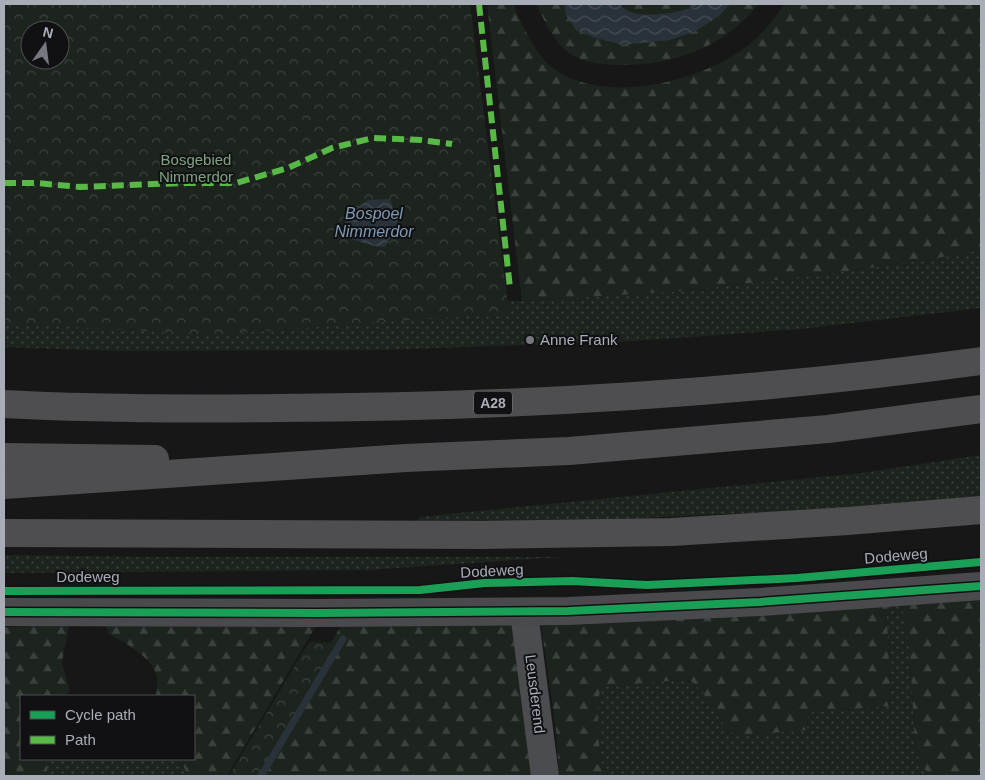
<svg xmlns="http://www.w3.org/2000/svg" width="985" height="780" viewBox="0 0 985 780" font-family="Helvetica,sans-serif">
  <style>
    .grass { fill: url(#grass-dots) }
    .forest { fill: url(#forest-firs) }
    .park { fill: url(#park-crowns); fill-rule: evenodd }
    .water { fill: url(#water-waves) }
    .lines { fill: none; stroke-linecap: round; stroke-linejoin: round }
    .stream { stroke: #2a3239; stroke-width: 7 }
    .street { stroke: #4b4c50; stroke-width: 28 }
    .secondary { stroke: #4a4a4e; stroke-width: 28 }
    .highway { stroke: #4e4e51; stroke-width: 28 }
    .quiet { stroke: #58b947; stroke-width: 6; stroke-dasharray: 12 6; stroke-linecap: butt }
    .cycleway-casing { stroke: #111113; stroke-width: 11 }
    .cycleway { stroke: #1a9f57; stroke-width: 8 }
    .poi-dot { fill: #757880; stroke: #111113; stroke-width: 2 }
    .labels { text-anchor: middle; stroke-width: 4; stroke-linejoin: round; paint-order: stroke }
    .shield { fill: #111113; stroke: #7b7e86; stroke-width: 1 }
    .shield-label { font-size: 14px; font-weight: bold; fill: #a8adb8 }
    .park-label { font-size: 15px; fill: #7fa381; stroke: #111113 }
    .poi-label { font-size: 15px; fill: #a8adb8; stroke: #111113; text-anchor: start }
    .street-label { font-size: 15px; fill: #a8adb8; stroke: #111113 }
    .water-label { font-size: 16px; font-style: italic; fill: #7f9bb3; stroke: #111113 }
  </style>
  <defs>
    <pattern id="grass-dots" width="8" height="8" patternUnits="userSpaceOnUse" patternTransform="scale(1.25)"><rect width="8" height="8" fill="#1d241e"/><path d="M2 2h.1M6 6h.1" fill="none" stroke="#3b413d" stroke-width="1.8" stroke-linecap="round"/></pattern>
    <pattern id="forest-firs" width="22" height="20" patternUnits="userSpaceOnUse" patternTransform="scale(1.25)"><rect width="22" height="20" fill="#1d241e"/><path d="M5 1l3.5 6h-7zM16 11l3.5 6h-7z" fill="#3b413d"/></pattern>
    <pattern id="park-crowns" width="20" height="18" patternUnits="userSpaceOnUse" patternTransform="scale(1.25)"><rect width="20" height="18" fill="#1d241e"/><path d="M2 6a3 3 0 1 1 6 0M12 15a3 3 0 1 1 6 0" fill="none" stroke="#3b413d"/></pattern>
    <pattern id="water-waves" width="16" height="10" patternUnits="userSpaceOnUse" patternTransform="scale(1.25)"><rect width="16" height="10" fill="#2a3239"/><path d="M0 5q4-4 8 0t8 0" fill="none" stroke="#464d54"/></pattern>
  </defs>
  <rect width="100%" height="100%" fill="#171717"/>
  <!-- grass -->
  <g class="grass">
    <polygon points="981,250 981,308 801,329 634,341 379,350 118,351 4,347 4,310 522,301 683,291 842,272 931,259"/>
    <polygon points="981,455 981,502 886,509 721,514 516,524 419,522 419,517 862,473"/>
    <polygon points="4,555 153,557 562,557 366,570 4,573"/>
    <path d="M 886,596 L 901,596 L 910,653 L 915,749 L 920,763 L 930,776 L 604,776 C 600,757 593,704 602,687 L 680,680 C 703,682 710,703 721,721 L 807,730 L 808,714 L 813,712 L 891,706 Z"/>
    <polygon points="47,759 177,759 184,767 188,776 47,776"/>
  </g>
  <!-- forest -->
  <g class="forest">
    <path d="M 487,4 L 514,4 C 516,14 522,23 526,32 C 531,41 537,53 545,61 C 594,110 702,83 750,44 C 764,33 774,18 785,4 L 981,4 L 981,250 L 931,259 L 842,272 L 683,291 L 522,301 Z"/>
    <path d="M 536,4 L 564,4 L 566,15 L 622,44 L 670,40 L 694,32 L 719,16 L 730,4 L 758,4 C 727,47 670,66 619,65 C 603,64 588,64 574,56 C 554,44 546,23 536,4 Z"/>
    <path d="M 620,4 L 701,4 C 683,12 633,24 620,4 Z"/>
    <polygon points="981,591 981,776 930,776 920,763 915,749 910,653 901,596"/>
    <path d="M 886,596 L 891,706 L 813,712 L 808,715 L 807,730 L 742,735 L 729,732 L 699,687 L 690,681 L 680,680 L 602,687 C 593,704 600,757 604,776 L 559,776 L 556,730 L 540,617 Z"/>
    <polygon points="514,619 531,776 252,776 342,624"/>
    <path d="M 105,620 L 317,624 L 227,776 L 188,776 L 184,767 L 177,759 L 194,759 L 194,696 L 156,696 C 157,687 159,678 154,669 C 145,653 123,642 108,633 Z"/>
    <polygon points="69,625 62,662 70,692 64,696 21,696 21,759 47,759 47,776 4,776 4,627"/>
  </g>
  <!-- park -->
  <g class="park">
    <path d="M 4,4 L 470,4 L 509,313 L 208,335 L 4,323 ZM 30,30 L 60,30 L 60,60 L 30,60 Z"/>
    <polygon points="309,642 341,643 261,776 229,776"/>
  </g>
  <!-- water -->
  <g class="water">
    <path d="M 564,4 L 620,4 C 632,22 674,13 691,8 C 695,7 699,4 702,4 C 711,3 721,4 730,4 L 719,16 L 694,32 L 670,40 L 622,45 L 593,37 L 576,30 L 566,15 Z"/>
    <polygon points="390,199 398,225 385,247 375,246 347,238 345,217 368,200"/>
  </g>
  <g class="lines">
    <!-- stream -->
    <polyline class="stream" points="261,776 343,639"/>
    <!-- street -->
    <polyline class="street" points="524,612 545,776"/>
    <!-- secondary -->
    <polyline class="secondary" points="4,612 318,613 568,611 760,602 981,586"/>
    <!-- highway -->
    <g class="highway">
      <path d="M 4,404 C 95,409 188,409 279,408 C 514,407 749,393 981,361"/>
      <polyline points="4,457 155,459"/>
      <polyline points="4,485 406,458 569,451 828,429 981,409"/>
      <polyline points="4,533 482,535 672,532 848,521 981,510"/>
    </g>
    <!-- quiet -->
    <g class="quiet">
      <polyline points="479,4 510,288"/>
      <polyline points="4,183 37,183 80,187 182,183 236,183 288,168 332,148 373,138 421,140 452,144"/>
    </g>
    <!-- cycleway casing -->
    <g class="cycleway-casing">
      <g id="cycleway">
        <polyline points="4,591 420,590 485,583 572,581 647,585 797,578 981,562"/>
        <polyline points="4,612 318,613 568,611 760,602 981,586"/>
      </g>
    </g>
    <!-- cycleway -->
    <use href="#cycleway" class="cycleway"/>
  </g>
  <!-- markers -->
  <circle class="poi-dot" cx="530" cy="340" r="5"/>
  <g class="labels">
    <!-- shield labels -->
    <rect class="shield" x="474" y="391.5" width="38" height="23" rx="4"/>
    <g class="shield-label">
      <text x="493" y="408">A28</text>
    </g>
    <!-- park labels -->
    <g class="park-label">
      <text x="196" y="165">Bosgebied<tspan x="196" dy="17">Nimmerdor</tspan></text>
    </g>
    <!-- poi labels -->
    <g class="poi-label">
      <text x="540" y="345">Anne Frank</text>
    </g>
    <!-- street labels -->
    <g class="street-label">
      <text transform="translate(896 556) rotate(-5)" y="5">Dodeweg</text>
      <text transform="translate(492 571) rotate(-3)" y="5">Dodeweg</text>
      <text x="88" y="582">Dodeweg</text>
      <text transform="translate(535 694) rotate(83)" y="5">Leusderend</text>
    </g>
    <!-- water labels -->
    <g class="water-label">
      <text x="374" y="219">Bospoel<tspan x="374" dy="18">Nimmerdor</tspan></text>
    </g>
  </g>
  <!-- border -->
  <rect width="985" height="780" fill="none" stroke="#a8adb8" stroke-width="10"/>
  <!-- legend -->
  <rect x="20" y="695" width="175" height="65" fill="#111113" stroke="#4d4f55"/>
  <rect x="30" y="711" width="25" height="8" fill="#1a9f57" stroke="#4d4f55"/>
  <text x="65" y="720" font-size="15" fill="#a8adb8">Cycle path</text>
  <rect x="30" y="736" width="25" height="8" fill="#58b947" stroke="#4d4f55"/>
  <text x="65" y="745" font-size="15" fill="#a8adb8">Path</text>
  <!-- north arrow -->
  <g transform="translate(45 45) rotate(14)"><circle r="24" fill="#111113" stroke="#4d4f55"/>
  <path d="M0-4L9 19L0 12L-9 19Z" fill="#757880"/>
  <text y="-8" font-size="14" font-weight="bold" text-anchor="middle" fill="#a8adb8">N</text>
  </g>
</svg>
